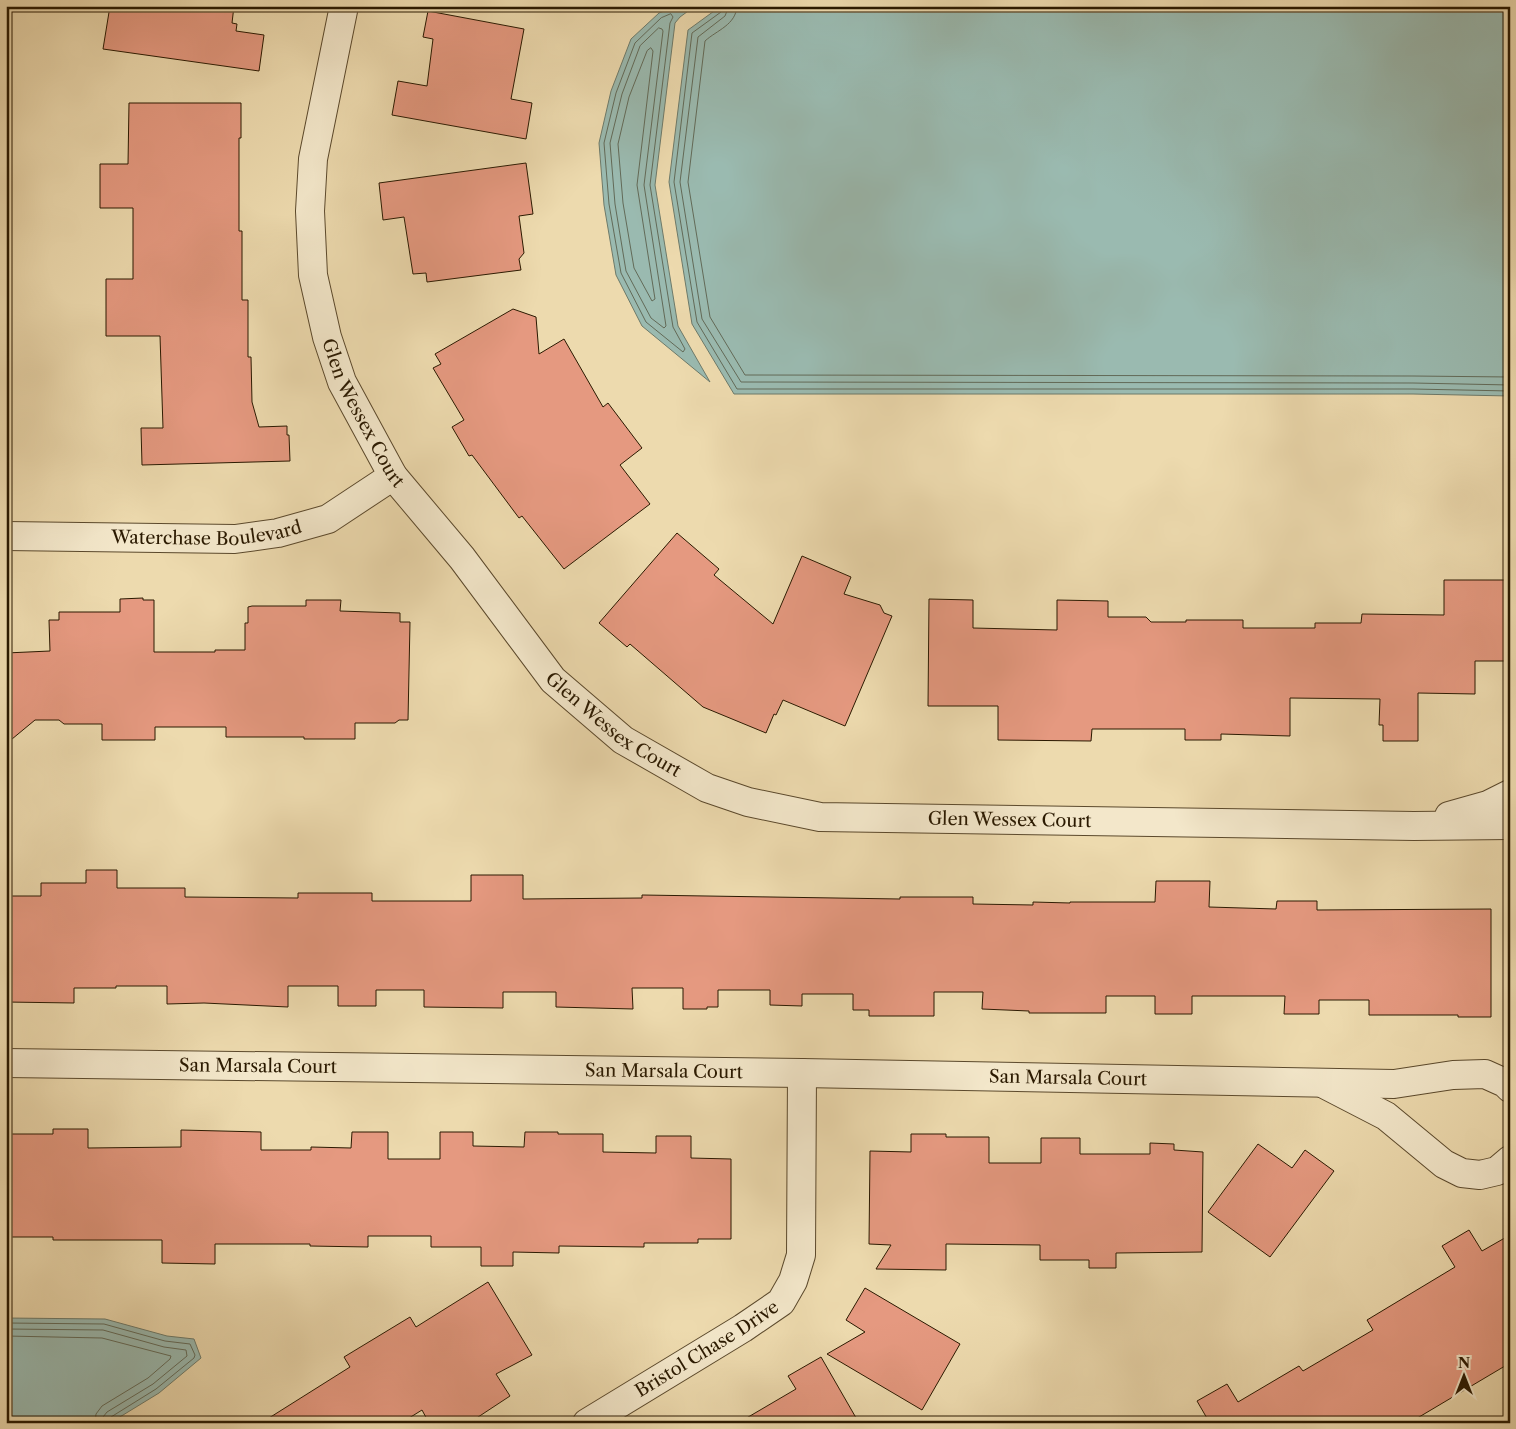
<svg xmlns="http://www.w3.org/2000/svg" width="1516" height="1429" viewBox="0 0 1516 1429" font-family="'Libre Caslon Text',serif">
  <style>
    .water { fill: #9abab0; stroke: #6d7a6a }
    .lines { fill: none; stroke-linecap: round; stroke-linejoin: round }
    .shore { stroke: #626a58; stroke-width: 1 }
    .building { fill: #e59980; stroke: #2a1900 }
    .minor-casing { stroke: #5b492c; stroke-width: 30 }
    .minor { stroke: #f3e7ca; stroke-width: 28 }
    .labels { text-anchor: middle; stroke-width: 5; stroke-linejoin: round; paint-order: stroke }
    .street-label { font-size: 18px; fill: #2a1900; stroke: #f3e7ca }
  </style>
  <rect width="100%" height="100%" fill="#eddaae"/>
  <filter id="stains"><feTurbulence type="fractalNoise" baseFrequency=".004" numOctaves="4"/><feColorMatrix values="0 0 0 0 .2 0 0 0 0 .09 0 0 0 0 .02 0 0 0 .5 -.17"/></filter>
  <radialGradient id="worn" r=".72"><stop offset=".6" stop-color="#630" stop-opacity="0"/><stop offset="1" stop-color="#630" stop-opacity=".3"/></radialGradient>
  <!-- water -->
  <g class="water">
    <polygon points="677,6 695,6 680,17 675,23 655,185 678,326 710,382 642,326 616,275 604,205 599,143 611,91 631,39 659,13"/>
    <polygon points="721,6 1510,6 1510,396 1413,394 734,394 692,324 669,182 688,30"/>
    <polygon points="6,1318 105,1319 167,1336 194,1339 201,1358 159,1393 110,1423 6,1423"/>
  </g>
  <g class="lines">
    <!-- shore -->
    <g class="shore">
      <polyline points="723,6 721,12 692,33 674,182 697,322 737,389 1413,389 1510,391"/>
      <polyline points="729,6 725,16 698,37 680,182 702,319 741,382 1413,383 1510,385"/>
      <path d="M 737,6 C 736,25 717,30 705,41 L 688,182 L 710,317 L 745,375 L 1413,376 L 1510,377"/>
      <polygon points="671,14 673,17 670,23 650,185 673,327 685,349 683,352 646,322 621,273 609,204 604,143 616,93 635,43 661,18"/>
      <polygon points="659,28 662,29 663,31 644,185 666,326 664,328 651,318 626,271 615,204 610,143 622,94 640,46"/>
      <polygon points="651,48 653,51 637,185 655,299 652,301 634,268 623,203 618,144 629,97 647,51"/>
      <polyline points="6,1323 104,1324 165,1341 190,1344 195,1355 194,1358 156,1389 111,1417 108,1423"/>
      <polyline points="6,1329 103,1330 164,1347 186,1350 187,1356 153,1384 107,1412 103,1417 102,1423"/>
      <polyline points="6,1336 102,1338 171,1356 170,1359 148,1378 102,1406 96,1414 95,1423"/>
    </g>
  </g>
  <!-- building -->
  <g class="building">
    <polygon points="110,6 234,6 232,23 237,24 236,31 264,35 259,71 103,49"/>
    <polygon points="428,11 524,29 511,99 532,103 526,139 392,115 398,81 427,86 433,39 423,37"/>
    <polygon points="129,103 241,103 241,138 239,138 239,231 242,231 242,300 248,300 248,357 251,357 252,402 259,427 287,426 287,435 289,435 290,461 142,465 141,428 163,428 160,336 106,336 106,279 133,279 133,208 100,208 100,164 128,164"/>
    <polygon points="526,163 533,214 519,216 524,253 519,259 521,270 427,282 426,273 413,274 404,217 383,220 379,183"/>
    <polygon points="513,309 536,317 539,354 564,339 603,407 608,403 642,448 620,465 650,504 564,569 522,516 519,518 472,455 469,456 452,427 464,420 433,368 441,364 435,354"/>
    <polygon points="677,533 719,569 714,575 773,624 802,556 851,577 844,594 880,605 884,613 892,616 845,726 783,700 776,715 774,714 766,733 703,707 630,644 627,647 599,623"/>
    <polygon points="1444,580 1510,580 1510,657 1505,657 1505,661 1475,661 1475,694 1418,693 1418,741 1383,741 1383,725 1379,725 1380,699 1290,698 1290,736 1221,734 1221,740 1185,740 1185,729 1092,729 1091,741 998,740 998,706 928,706 929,599 973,600 973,628 1057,630 1057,600 1108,601 1108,617 1146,617 1151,622 1186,622 1186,620 1243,620 1243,628 1315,628 1315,623 1361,623 1362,614 1444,615"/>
    <polygon points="143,598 143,600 154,600 154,652 215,652 215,650 245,650 245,623 248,623 248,607 252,606 306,606 306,600 341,600 340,611 400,613 400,622 410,622 408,720 399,720 395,723 355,723 355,739 304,739 304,737 226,737 226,727 155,727 155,740 102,740 102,724 64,724 59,720 35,720 6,744 6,653 50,651 49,620 59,620 59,612 120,612 120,599"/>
    <polygon points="86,870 117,870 117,888 185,888 185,897 298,898 298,893 372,893 372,901 471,901 471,875 523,875 523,899 642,898 642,895 900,899 900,897 973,897 973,904 1033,905 1033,902 1070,903 1070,902 1155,902 1156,881 1210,881 1209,907 1276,909 1277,901 1317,901 1317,910 1491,909 1491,1017 1458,1017 1458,1015 1369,1015 1369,1000 1319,1000 1319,1014 1284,1014 1285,996 1192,996 1192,1014 1155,1014 1155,996 1106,996 1106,1013 1029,1013 1029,1011 982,1009 983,992 934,992 934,1016 869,1016 869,1010 853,1010 853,994 802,994 802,1006 770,1005 770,990 718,990 718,1007 707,1007 707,1009 683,1009 683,988 632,988 633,1009 556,1007 556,992 503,992 503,1008 424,1007 424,990 376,990 376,1006 338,1006 338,986 288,986 288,1007 204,1003 167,1004 167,986 116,986 116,988 74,988 74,1003 6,1002 6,896 41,896 41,883 86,883"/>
    <polygon points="53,1129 88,1129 88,1148 181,1147 181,1130 261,1132 261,1150 311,1150 311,1147 351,1148 352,1132 388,1132 388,1159 440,1159 440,1132 473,1132 473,1146 524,1147 525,1132 558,1132 558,1134 603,1134 603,1152 656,1153 656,1136 691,1136 691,1158 731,1159 731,1239 698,1239 698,1243 644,1243 644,1247 559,1246 559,1253 513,1252 513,1266 481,1266 481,1247 431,1247 431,1236 368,1236 368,1247 310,1246 310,1244 215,1244 215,1264 162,1263 162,1240 53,1240 53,1237 6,1237 6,1134 53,1134"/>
    <polygon points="911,1134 946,1134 946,1137 989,1137 989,1163 1041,1163 1041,1138 1080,1138 1080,1154 1150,1154 1150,1143 1174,1144 1174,1150 1203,1152 1202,1252 1116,1253 1116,1268 1089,1268 1089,1260 1040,1260 1040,1245 946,1244 946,1270 876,1269 891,1245 869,1244 870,1151 911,1152"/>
    <polygon points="1258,1144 1292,1168 1305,1150 1334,1171 1270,1257 1208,1212"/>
    <polygon points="1469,1230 1482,1251 1510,1235 1510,1363 1409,1423 1202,1423 1208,1420 1197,1401 1227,1384 1238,1402 1299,1366 1303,1371 1373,1330 1367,1320 1455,1267 1442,1246"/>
    <polygon points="488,1282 532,1355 496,1374 510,1396 469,1423 429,1423 422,1410 401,1423 261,1423 350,1367 344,1357 410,1317 416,1327"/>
    <polygon points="865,1288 960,1344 922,1410 827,1354 865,1332 846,1320"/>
    <polygon points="821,1357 859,1423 738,1423 796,1389 788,1376"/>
  </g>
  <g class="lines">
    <!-- minor casing -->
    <g class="minor-casing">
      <g id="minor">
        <path id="s1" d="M 344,6 L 313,159 L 310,211 L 313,275 L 327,337 L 342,382 L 393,476 L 462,558 L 553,680 L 623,740 L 707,788 L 748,802 L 820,817 L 1414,826 L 1510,825"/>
        <path id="s2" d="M 6,536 L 235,539 L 278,533 L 328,519 L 393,476"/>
        <polyline points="1449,816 1488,805 1510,794"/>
        <path id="s3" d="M 6,1063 L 802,1073 L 1394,1084 L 1453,1075 L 1485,1074 L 1505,1083 L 1510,1088"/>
        <polyline points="1326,1085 1386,1116 1444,1164 1462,1173 1480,1175 1497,1171 1510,1160"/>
        <path id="s4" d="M 587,1423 L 743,1328 L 781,1302 L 793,1281 L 801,1255 L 802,1073"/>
      </g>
    </g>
    <!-- minor -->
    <use href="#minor" class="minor"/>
  </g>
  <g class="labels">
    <!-- street labels -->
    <g class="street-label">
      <text dy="6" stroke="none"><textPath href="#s1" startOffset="420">Glen Wessex Court</textPath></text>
      <text dy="6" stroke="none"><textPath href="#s2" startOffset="201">Waterchase Boulevard</textPath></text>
      <text dy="6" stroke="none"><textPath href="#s1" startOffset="825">Glen Wessex Court</textPath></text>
      <text dy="6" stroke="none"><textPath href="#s1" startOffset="1245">Glen Wessex Court</textPath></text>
      <text dy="6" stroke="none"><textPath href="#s3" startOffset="252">San Marsala Court</textPath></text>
      <text dy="6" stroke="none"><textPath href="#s3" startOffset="658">San Marsala Court</textPath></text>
      <text dy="6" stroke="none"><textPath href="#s3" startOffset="1062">San Marsala Court</textPath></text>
      <text dy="6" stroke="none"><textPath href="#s4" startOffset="141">Bristol Chase Drive</textPath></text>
    </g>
  </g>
  <!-- margin -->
  <rect width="1516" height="1429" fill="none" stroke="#eddaae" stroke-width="25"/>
  <rect x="8" y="8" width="1501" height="1414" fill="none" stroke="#2a1900" stroke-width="2.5"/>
  <rect x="12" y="12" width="1491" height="1404" fill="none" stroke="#2a1900"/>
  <!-- north arrow -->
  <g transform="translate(1464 1376)" stroke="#f3e7ca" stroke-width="4" paint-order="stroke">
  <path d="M0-4L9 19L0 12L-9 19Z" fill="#2a1900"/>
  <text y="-8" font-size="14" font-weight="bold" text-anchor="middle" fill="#2a1900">N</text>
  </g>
  <rect width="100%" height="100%" filter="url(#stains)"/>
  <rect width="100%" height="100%" fill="url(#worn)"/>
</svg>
